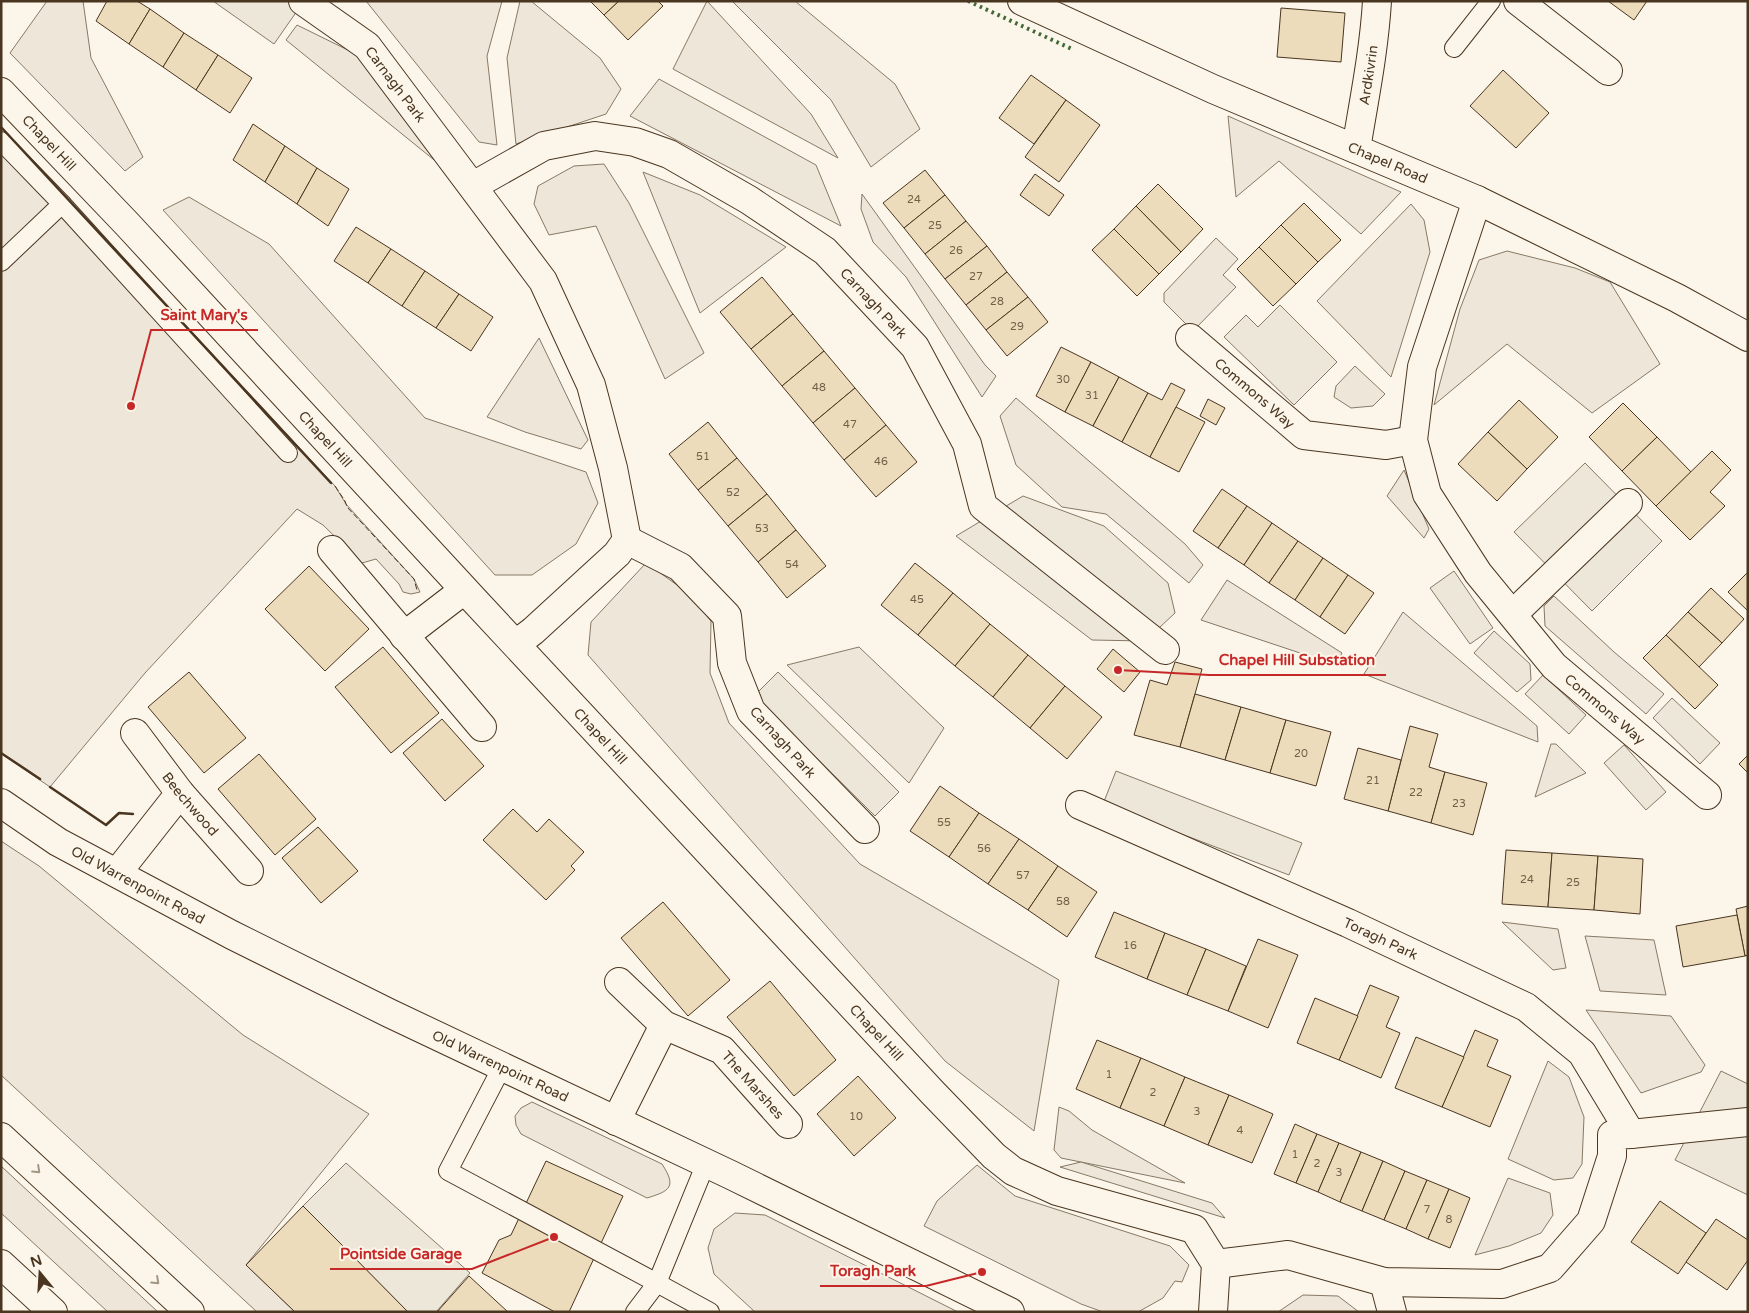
<svg xmlns="http://www.w3.org/2000/svg" width="1749" height="1313" viewBox="0 0 1749 1313" font-family="'Varela Round',sans-serif">
  <style>
    .green { fill: #ede6d9; stroke: #887966 }
    .parking { fill: #ede7d9; stroke: #887966 }
    .building { fill: #ecdcbc; stroke: #4a3520 }
    .lines { fill: none; stroke-linecap: round; stroke-linejoin: round }
    .service-casing { stroke: #4a3520; stroke-width: 20 }
    .minor-casing { stroke: #4a3520; stroke-width: 30 }
    .tertiary-casing { stroke: #4a3520; stroke-width: 30 }
    .trunk-casing { stroke: #4a3520; stroke-width: 30 }
    .service { stroke: #fbf6e9; stroke-width: 18 }
    .minor { stroke: #fbf6e9; stroke-width: 28 }
    .tertiary { stroke: #fbf6e9; stroke-width: 28 }
    .trunk { stroke: #fbf6e9; stroke-width: 28 }
    .hedge { stroke: #436837; stroke-width: 4; stroke-dasharray: 2.5 4; stroke-linecap: butt }
    .fence { stroke: #4a3520; stroke-width: 1; stroke-dasharray: 6 2.5; stroke-linecap: butt }
    .wall { stroke: #4a3520; stroke-width: 2.5 }
    .oneway { stroke: #a29684 }
    .labels { text-anchor: middle; stroke-width: 4; stroke-linejoin: round; paint-order: stroke }
    .number-label { font-size: 11px; fill: #725f47 }
    .street-label { font-size: 14px; fill: #4a3520; stroke: #fbf6e9 }
    .leader { fill: none; stroke: #c62828; stroke-width: 2 }
    .callout-dot { fill: #c62828; stroke: #fbf6e9; stroke-width: 2 }
    .callout-label { font-size: 15px; text-anchor: middle; font-weight: bold; fill: #c62828; stroke: #fbf6e9; stroke-width: 4; stroke-linejoin: round; paint-order: stroke }
  </style>
  <rect width="100%" height="100%" fill="#fbf6e9"/>
  <!-- green -->
  <g class="green">
    <polygon points="47,1 83,1 91,58 143,157 125,171 10,53"/>
    <polygon points="366,1 502,1 487,56 497,145 479,142"/>
    <polygon points="520,1 531,1 600,58 621,89 606,114 516,144 507,58"/>
    <polygon points="707,1 811,114 838,158 673,69"/>
    <polygon points="732,1 795,1 895,84 920,129 871,167 831,100"/>
    <polygon points="297,25 360,56 444,168 286,40"/>
    <polygon points="1228,116 1401,192 1361,234 1279,161 1236,197"/>
    <polygon points="1,127 335,486 346,504 414,579 420,592 411,594 403,592 399,584 376,559 362,563 323,525 297,509 145,673 50,787 1,753"/>
    <polygon points="604,164 629,203 704,353 665,379 596,226 549,235 534,204 538,186 574,166"/>
    <polygon points="643,172 700,195 786,247 700,313"/>
    <polygon points="862,194 985,365 996,376 982,397 906,277 873,242 861,209"/>
    <polygon points="189,197 269,244 425,418 586,472 598,503 576,544 532,575 495,575 163,210"/>
    <polygon points="1411,204 1424,220 1430,252 1391,377 1317,301"/>
    <polygon points="1216,238 1238,259 1223,275 1236,287 1193,331 1164,302 1164,293"/>
    <polygon points="1507,251 1575,268 1610,282 1660,364 1592,413 1507,344 1434,405 1460,309 1479,260"/>
    <polygon points="539,338 588,440 581,449 525,432 487,417"/>
    <polygon points="1355,366 1385,394 1373,406 1351,408 1334,397 1336,386"/>
    <polygon points="1016,398 1185,544 1203,565 1189,583 1106,514 1062,507 1016,465 1000,416"/>
    <polygon points="1404,470 1429,529 1424,538 1387,496"/>
    <polygon points="646,563 687,592 711,621 710,673 729,723 860,864 1059,980 1034,1131 945,1061 588,655 591,622"/>
    <polygon points="1227,580 1342,653 1336,665 1201,620"/>
    <polygon points="1554,596 1614,652 1664,694 1646,714 1545,626 1544,606"/>
    <polygon points="1403,612 1537,726 1538,742 1364,674"/>
    <polygon points="1494,631 1530,664 1531,680 1517,692 1474,653"/>
    <polygon points="859,647 944,728 909,783 787,665"/>
    <polygon points="1551,744 1556,744 1586,773 1535,797"/>
    <polygon points="1,841 39,866 243,1035 369,1114 246,1265 295,1312 257,1312 1,1075"/>
    <polygon points="1502,922 1558,929 1566,968 1553,970"/>
    <polygon points="1585,936 1654,940 1666,995 1600,991"/>
    <polygon points="1586,1010 1671,1016 1705,1065 1701,1072 1641,1093"/>
    <polygon points="1548,1061 1569,1077 1584,1117 1582,1164 1573,1178 1554,1180 1508,1159"/>
    <path d="M 532,1102 L 662,1164 C 677,1187 670,1191 647,1198 L 521,1134 L 516,1125 L 515,1116 L 521,1108 Z"/>
    <polygon points="1059,1107 1069,1111 1092,1130 1185,1183 1061,1158 1054,1150"/>
    <polygon points="977,1165 1015,1196 1170,1246 1189,1265 1182,1282 1175,1281 1163,1298 1138,1312 1103,1312 1081,1304 924,1226 937,1201"/>
    <polygon points="1,1166 158,1312 108,1312 1,1213"/>
    <polygon points="1508,1178 1550,1193 1553,1215 1541,1233 1509,1246 1475,1255"/>
    <polygon points="735,1213 765,1215 958,1312 755,1312 714,1274 708,1248 714,1229"/>
    <polygon points="1303,1295 1338,1296 1359,1312 1278,1312"/>
  </g>
  <!-- parking -->
  <g class="parking">
    <polygon points="213,1 304,1 274,44"/>
    <polygon points="659,79 816,165 841,226 630,116"/>
    <polygon points="1280,305 1337,362 1294,405 1224,337 1246,315 1258,327"/>
    <polygon points="1585,463 1662,541 1592,611 1514,532"/>
    <polygon points="1023,496 1104,526 1168,583 1175,613 1145,641 1092,640 956,536"/>
    <polygon points="1454,571 1493,628 1470,644 1430,588"/>
    <polygon points="778,672 899,792 875,816 754,696"/>
    <polygon points="1543,675 1586,715 1569,734 1525,694"/>
    <polygon points="1672,698 1720,743 1700,764 1653,718"/>
    <polygon points="1624,745 1666,792 1646,810 1604,763"/>
    <polygon points="1116,771 1302,843 1289,875 1103,804"/>
    <polygon points="1721,1071 1748,1084 1748,1195 1675,1160"/>
    <polygon points="1081,1162 1212,1203 1225,1218 1060,1167"/>
    <polygon points="346,1163 470,1273 436,1312 408,1312 303,1206"/>
  </g>
  <!-- building -->
  <g class="building">
    <polygon points="107,1 137,1 150,9 129,44 96,21"/>
    <polygon points="590,1 619,1 604,15"/>
    <polygon points="619,1 658,1 663,6 628,40 604,15"/>
    <polygon points="1608,1 1647,1 1634,20"/>
    <polygon points="1281,8 1345,13 1341,62 1277,57"/>
    <polygon points="150,9 184,33 163,67 129,44"/>
    <polygon points="184,33 218,55 196,90 163,67"/>
    <polygon points="218,55 252,78 230,113 196,90"/>
    <polygon points="1503,70 1549,113 1516,148 1470,106"/>
    <polygon points="1031,75 1066,100 1034,144 999,118"/>
    <polygon points="1066,100 1100,125 1059,182 1025,157"/>
    <polygon points="253,124 285,146 265,182 233,160"/>
    <polygon points="285,146 317,168 297,204 265,182"/>
    <polygon points="317,168 349,189 328,226 297,204"/>
    <polygon points="925,170 945,195 904,228 883,203"/>
    <polygon points="1035,174 1064,195 1049,216 1020,195"/>
    <polygon points="1158,184 1203,229 1181,252 1136,206"/>
    <polygon points="945,195 966,221 925,254 904,228"/>
    <polygon points="1304,203 1341,240 1318,262 1281,225"/>
    <polygon points="1136,206 1181,252 1159,274 1114,229"/>
    <polygon points="966,221 987,246 945,279 925,254"/>
    <polygon points="1281,225 1318,262 1296,284 1259,247"/>
    <polygon points="356,227 391,249 368,283 334,261"/>
    <polygon points="1114,229 1159,274 1137,296 1092,250"/>
    <polygon points="987,246 1007,272 966,305 945,279"/>
    <polygon points="1259,247 1296,284 1273,306 1237,269"/>
    <polygon points="391,249 425,271 402,306 368,283"/>
    <polygon points="425,271 459,294 436,328 402,306"/>
    <polygon points="1007,272 1028,297 986,330 966,305"/>
    <polygon points="762,277 793,314 751,349 720,312"/>
    <polygon points="459,294 493,317 471,351 436,328"/>
    <polygon points="1028,297 1048,322 1007,356 986,330"/>
    <polygon points="793,314 824,351 782,386 751,349"/>
    <polygon points="1061,347 1091,362 1065,412 1036,396"/>
    <polygon points="824,351 855,388 813,423 782,386"/>
    <polygon points="1091,362 1119,377 1093,426 1065,412"/>
    <polygon points="1119,377 1148,393 1122,442 1093,426"/>
    <polygon points="1171,383 1185,390 1150,457 1122,442 1148,393 1162,400"/>
    <polygon points="855,388 886,425 844,460 813,423"/>
    <polygon points="1208,399 1225,408 1216,425 1200,416"/>
    <polygon points="1519,400 1558,437 1527,469 1488,432"/>
    <polygon points="1623,403 1657,437 1622,471 1589,437"/>
    <polygon points="1176,407 1205,422 1179,472 1150,457"/>
    <polygon points="708,422 737,458 698,490 669,454"/>
    <polygon points="886,425 917,462 876,497 844,460"/>
    <polygon points="1488,432 1527,469 1497,501 1458,464"/>
    <polygon points="1657,437 1691,472 1656,506 1622,471"/>
    <polygon points="1712,451 1731,470 1710,492 1725,506 1690,540 1656,506"/>
    <polygon points="737,458 767,494 728,526 698,490"/>
    <polygon points="1222,489 1247,506 1218,548 1193,531"/>
    <polygon points="767,494 796,530 758,562 728,526"/>
    <polygon points="1247,506 1272,523 1244,565 1218,548"/>
    <polygon points="1272,523 1298,541 1269,583 1244,565"/>
    <polygon points="796,530 826,566 787,598 758,562"/>
    <polygon points="1298,541 1323,558 1295,600 1269,583"/>
    <polygon points="1323,558 1348,575 1320,617 1295,600"/>
    <polygon points="915,563 953,593 918,635 881,605"/>
    <polygon points="309,566 369,629 325,671 265,609"/>
    <polygon points="1748,572 1748,611 1728,592"/>
    <polygon points="1348,575 1374,593 1345,634 1320,617"/>
    <polygon points="1711,588 1744,619 1722,643 1688,612"/>
    <polygon points="953,593 990,624 955,666 918,635"/>
    <polygon points="1688,612 1722,643 1699,667 1666,635"/>
    <polygon points="990,624 1028,655 993,697 955,666"/>
    <polygon points="1666,635 1718,685 1695,709 1643,658"/>
    <polygon points="383,647 439,713 391,753 335,687"/>
    <polygon points="1113,649 1140,672 1124,692 1097,669"/>
    <polygon points="1028,655 1065,686 1030,728 993,697"/>
    <polygon points="1175,662 1202,669 1180,747 1134,735 1150,680 1167,685"/>
    <polygon points="189,672 246,738 204,773 148,707"/>
    <polygon points="1065,686 1102,717 1067,759 1030,728"/>
    <polygon points="1195,694 1241,707 1225,760 1180,747"/>
    <polygon points="1241,707 1286,720 1270,773 1225,760"/>
    <polygon points="442,719 484,766 445,801 403,753"/>
    <polygon points="1286,720 1331,732 1316,786 1270,773"/>
    <polygon points="1410,726 1438,734 1429,767 1445,772 1431,823 1388,811"/>
    <polygon points="1358,748 1401,760 1388,811 1344,799"/>
    <polygon points="259,754 316,819 275,855 218,789"/>
    <polygon points="1748,755 1748,773 1739,764"/>
    <polygon points="1445,772 1487,783 1473,835 1431,823"/>
    <polygon points="940,786 979,813 949,857 910,831"/>
    <polygon points="513,809 537,832 549,819 584,852 571,866 575,870 546,900 483,840"/>
    <polygon points="979,813 1019,839 988,884 949,857"/>
    <polygon points="318,827 358,871 321,903 282,858"/>
    <polygon points="1019,839 1058,866 1028,910 988,884"/>
    <polygon points="1506,850 1552,853 1548,907 1502,904"/>
    <polygon points="1552,853 1598,856 1594,910 1548,907"/>
    <polygon points="1598,856 1643,859 1640,914 1594,910"/>
    <polygon points="1058,866 1097,892 1067,937 1028,910"/>
    <polygon points="663,902 730,980 688,1016 621,938"/>
    <polygon points="1748,906 1748,955 1745,956 1736,909"/>
    <polygon points="1114,912 1165,933 1147,979 1095,957"/>
    <polygon points="1737,915 1745,956 1683,967 1676,926"/>
    <polygon points="1165,933 1206,949 1187,995 1147,979"/>
    <polygon points="1258,939 1298,955 1268,1028 1228,1011"/>
    <polygon points="1206,949 1246,966 1228,1011 1187,995"/>
    <polygon points="770,981 836,1060 794,1096 727,1017"/>
    <polygon points="1370,985 1399,997 1386,1027 1400,1033 1381,1078 1339,1060"/>
    <polygon points="1315,998 1358,1016 1339,1060 1297,1043"/>
    <polygon points="1475,1030 1498,1040 1487,1066 1511,1076 1490,1127 1442,1107"/>
    <polygon points="1416,1037 1464,1057 1442,1107 1395,1088"/>
    <polygon points="1097,1040 1141,1058 1120,1108 1076,1089"/>
    <polygon points="1141,1058 1185,1077 1164,1126 1120,1108"/>
    <polygon points="858,1076 896,1118 854,1156 817,1114"/>
    <polygon points="1185,1077 1229,1095 1208,1145 1164,1126"/>
    <polygon points="1229,1095 1273,1114 1252,1163 1208,1145"/>
    <polygon points="1295,1124 1317,1134 1296,1183 1274,1174"/>
    <polygon points="1317,1134 1339,1143 1318,1192 1296,1183"/>
    <polygon points="1339,1143 1361,1152 1340,1202 1318,1192"/>
    <polygon points="1361,1152 1383,1161 1362,1211 1340,1202"/>
    <polygon points="546,1161 623,1196 569,1312 555,1312 482,1273 499,1240 511,1235"/>
    <polygon points="1383,1161 1405,1171 1384,1220 1362,1211"/>
    <polygon points="1405,1171 1427,1180 1406,1229 1384,1220"/>
    <polygon points="1427,1180 1449,1189 1428,1239 1406,1229"/>
    <polygon points="1449,1189 1470,1198 1450,1248 1428,1239"/>
    <polygon points="1660,1201 1706,1233 1678,1274 1631,1242"/>
    <polygon points="303,1206 339,1242 408,1312 295,1312 246,1265"/>
    <polygon points="1716,1219 1748,1240 1748,1260 1727,1290 1686,1262"/>
    <polygon points="469,1276 508,1312 437,1312"/>
  </g>
  <g class="lines">
    <!-- service casing -->
    <g class="service-casing">
      <g id="service">
        <polyline points="1454,48 1491,1"/>
        <polyline points="1,141 62,204 288,453"/>
        <polyline points="1,262 62,204"/>
        <polyline points="502,1067 448,1171 657,1283 635,1312"/>
        <polyline points="706,1163 657,1283 710,1312"/>
      </g>
    </g>
    <!-- minor casing -->
    <g class="minor-casing">
      <g id="minor">
        <path id="s1" d="M 303,1 L 367,46 L 543,281 L 591,385 L 613,468 L 627,540 L 617,554 L 533,631 L 516,644"/>
        <polyline points="1518,1 1608,71"/>
        <path id="s2" d="M 1,92 L 128,225 L 475,601 L 933,1093 L 994,1156 L 1013,1171 L 1057,1191 L 1194,1229 L 1216,1264 L 1213,1312"/>
        <path id="s3" d="M 1356,149 C 1364,100 1374,51 1377,1"/>
        <path id="s4" d="M 473,186 L 544,146 L 595,136 L 635,142 L 669,154 L 749,200 L 825,251 L 915,347 L 967,444 L 983,506 L 1165,650"/>
        <path id="s5" d="M 1477,200 L 1422,367 L 1413,440 L 1427,494 L 1478,573 L 1554,666 L 1707,795"/>
        <path id="s6" d="M 1190,338 L 1304,435 L 1386,445 L 1413,440"/>
        <polyline points="627,540 680,567 727,616 732,663 751,711 865,829"/>
        <polyline points="332,550 482,727"/>
        <polyline points="1513,614 1628,503"/>
        <polyline points="404,636 464,590"/>
        <path id="s7" d="M 135,733 L 180,793 L 249,871"/>
        <path id="s8" d="M 1080,805 L 1348,923 L 1526,1007 L 1582,1053 L 1631,1134 L 1612,1135 L 1612,1156 L 1591,1221 L 1550,1268 L 1502,1284 L 1384,1282 L 1288,1255 L 1216,1264"/>
        <polyline points="117,873 180,793"/>
        <path id="s9" d="M 619,982 L 664,1025 L 722,1050 L 788,1124"/>
        <polyline points="616,1121 664,1025"/>
        <polyline points="1631,1134 1748,1122"/>
        <polyline points="1384,1282 1392,1312"/>
      </g>
    </g>
    <!-- tertiary casing -->
    <g class="tertiary-casing">
      <g id="tertiary">
        <path id="s10" d="M 1022,1 L 1213,89 L 1477,200 L 1677,298 L 1748,337"/>
        <path id="s11" d="M 1,803 L 58,842 L 232,935 L 389,1013 L 731,1175 L 1010,1312"/>
      </g>
    </g>
    <!-- trunk casing -->
    <g class="trunk-casing">
      <g id="trunk">
        <polyline points="1,1137 190,1312"/>
        <polyline points="1,1264 53,1312"/>
      </g>
    </g>
    <!-- service -->
    <use href="#service" class="service"/>
    <!-- minor -->
    <use href="#minor" class="minor"/>
    <!-- tertiary -->
    <use href="#tertiary" class="tertiary"/>
    <!-- trunk -->
    <use href="#trunk" class="trunk"/>
    <!-- hedge -->
    <polyline class="hedge" points="968,1 1074,50"/>
    <!-- fence -->
    <polyline class="fence" points="335,486 345,501 347,507 414,579 417,590"/>
    <!-- wall -->
    <g class="wall">
      <polyline points="1,127 331,483"/>
      <polyline points="1,753 40,779"/>
      <polyline points="50,787 106,825 119,813 133,814"/>
    </g>
  </g>
  <!-- one-way arrows -->
  <defs><path id="oneway-chevron" d="M-2-3.5L2.5 0L-2 3.5" fill="none" stroke-width="1.6" stroke-linecap="round" stroke-linejoin="round" transform="scale(1.25)"/></defs>
  <g class="oneway">
    <use href="#oneway-chevron" transform="translate(37 1170) rotate(43)"/>
    <use href="#oneway-chevron" transform="translate(156 1281) rotate(43)"/>
  </g>
  <g class="labels">
    <!-- number labels -->
    <g class="number-label">
      <text x="914" y="203">24</text>
      <text x="935" y="229">25</text>
      <text x="956" y="254">26</text>
      <text x="976" y="280">27</text>
      <text x="997" y="305">28</text>
      <text x="1017" y="330">29</text>
      <text x="1063" y="383">30</text>
      <text x="819" y="391">48</text>
      <text x="1092" y="399">31</text>
      <text x="850" y="428">47</text>
      <text x="703" y="460">51</text>
      <text x="881" y="465">46</text>
      <text x="733" y="496">52</text>
      <text x="762" y="532">53</text>
      <text x="792" y="568">54</text>
      <text x="917" y="603">45</text>
      <text x="1301" y="757">20</text>
      <text x="1373" y="784">21</text>
      <text x="1416" y="796">22</text>
      <text x="1459" y="807">23</text>
      <text x="944" y="826">55</text>
      <text x="984" y="852">56</text>
      <text x="1023" y="879">57</text>
      <text x="1527" y="883">24</text>
      <text x="1573" y="886">25</text>
      <text x="1063" y="905">58</text>
      <text x="1130" y="949">16</text>
      <text x="1109" y="1078">1</text>
      <text x="1153" y="1096">2</text>
      <text x="1197" y="1115">3</text>
      <text x="856" y="1120">10</text>
      <text x="1240" y="1134">4</text>
      <text x="1295" y="1158">1</text>
      <text x="1317" y="1167">2</text>
      <text x="1339" y="1176">3</text>
      <text x="1427" y="1213">7</text>
      <text x="1449" y="1223">8</text>
    </g>
    <!-- street labels -->
    <g class="street-label">
      <text dy="5" stroke="none"><textPath href="#s3" startOffset="75">Ardkivrin</textPath></text>
      <text dy="5" stroke="none"><textPath href="#s1" startOffset="126">Carnagh Park</textPath></text>
      <text dy="5" stroke="none"><textPath href="#s2" startOffset="70">Chapel Hill</textPath></text>
      <text dy="5" stroke="none"><textPath href="#s10" startOffset="400">Chapel Road</textPath></text>
      <text dy="5" stroke="none"><textPath href="#s4" startOffset="465">Carnagh Park</textPath></text>
      <text dy="5" stroke="none"><textPath href="#s6" startOffset="85">Commons Way</textPath></text>
      <text dy="5" stroke="none"><textPath href="#s2" startOffset="475">Chapel Hill</textPath></text>
      <text dy="5" stroke="none"><textPath href="#s5" startOffset="586">Commons Way</textPath></text>
      <text dy="5" stroke="none"><textPath href="#s2" startOffset="880">Chapel Hill</textPath></text>
      <text transform="translate(783 742) rotate(48)" y="5">Carnagh Park</text>
      <text dy="5" stroke="none"><textPath href="#s7" startOffset="90">Beechwood</textPath></text>
      <text dy="5" stroke="none"><textPath href="#s11" startOffset="160">Old Warrenpoint Road</textPath></text>
      <text dy="5" stroke="none"><textPath href="#s8" startOffset="329">Toragh Park</textPath></text>
      <text dy="5" stroke="none"><textPath href="#s2" startOffset="1285">Chapel Hill</textPath></text>
      <text dy="5" stroke="none"><textPath href="#s11" startOffset="565">Old Warrenpoint Road</textPath></text>
      <text dy="5" stroke="none"><textPath href="#s9" startOffset="172">The Marshes</textPath></text>
    </g>
  </g>
  <!-- callouts -->
  <path class="leader" d="M131 406L151 330H258M1118 670L1209 675H1386M554 1237L472 1269H330M982 1272L926 1286H820"/>
  <g class="callout-dot">
    <circle cx="131" cy="406" r="5"/>
    <circle cx="1118" cy="670" r="5"/>
    <circle cx="554" cy="1237" r="5"/>
    <circle cx="982" cy="1272" r="5"/>
  </g>
  <g class="callout-label">
    <text x="204" y="320">Saint Mary's</text>
    <text x="1297" y="665">Chapel Hill Substation</text>
    <text x="401" y="1259">Pointside Garage</text>
    <text x="873" y="1276">Toragh Park</text>
  </g>
  <!-- border -->
  <rect width="1749" height="1313" fill="none" stroke="#4a3520" stroke-width="5"/>
  <!-- north arrow -->
  <g transform="translate(40 1273) rotate(342)" stroke="#fbf6e9" stroke-width="4" paint-order="stroke">
  <path d="M0-4L9 19L0 12L-9 19Z" fill="#4a3520"/>
  <text y="-8" font-size="14" font-weight="bold" text-anchor="middle" fill="#4a3520">N</text>
  </g>
</svg>
